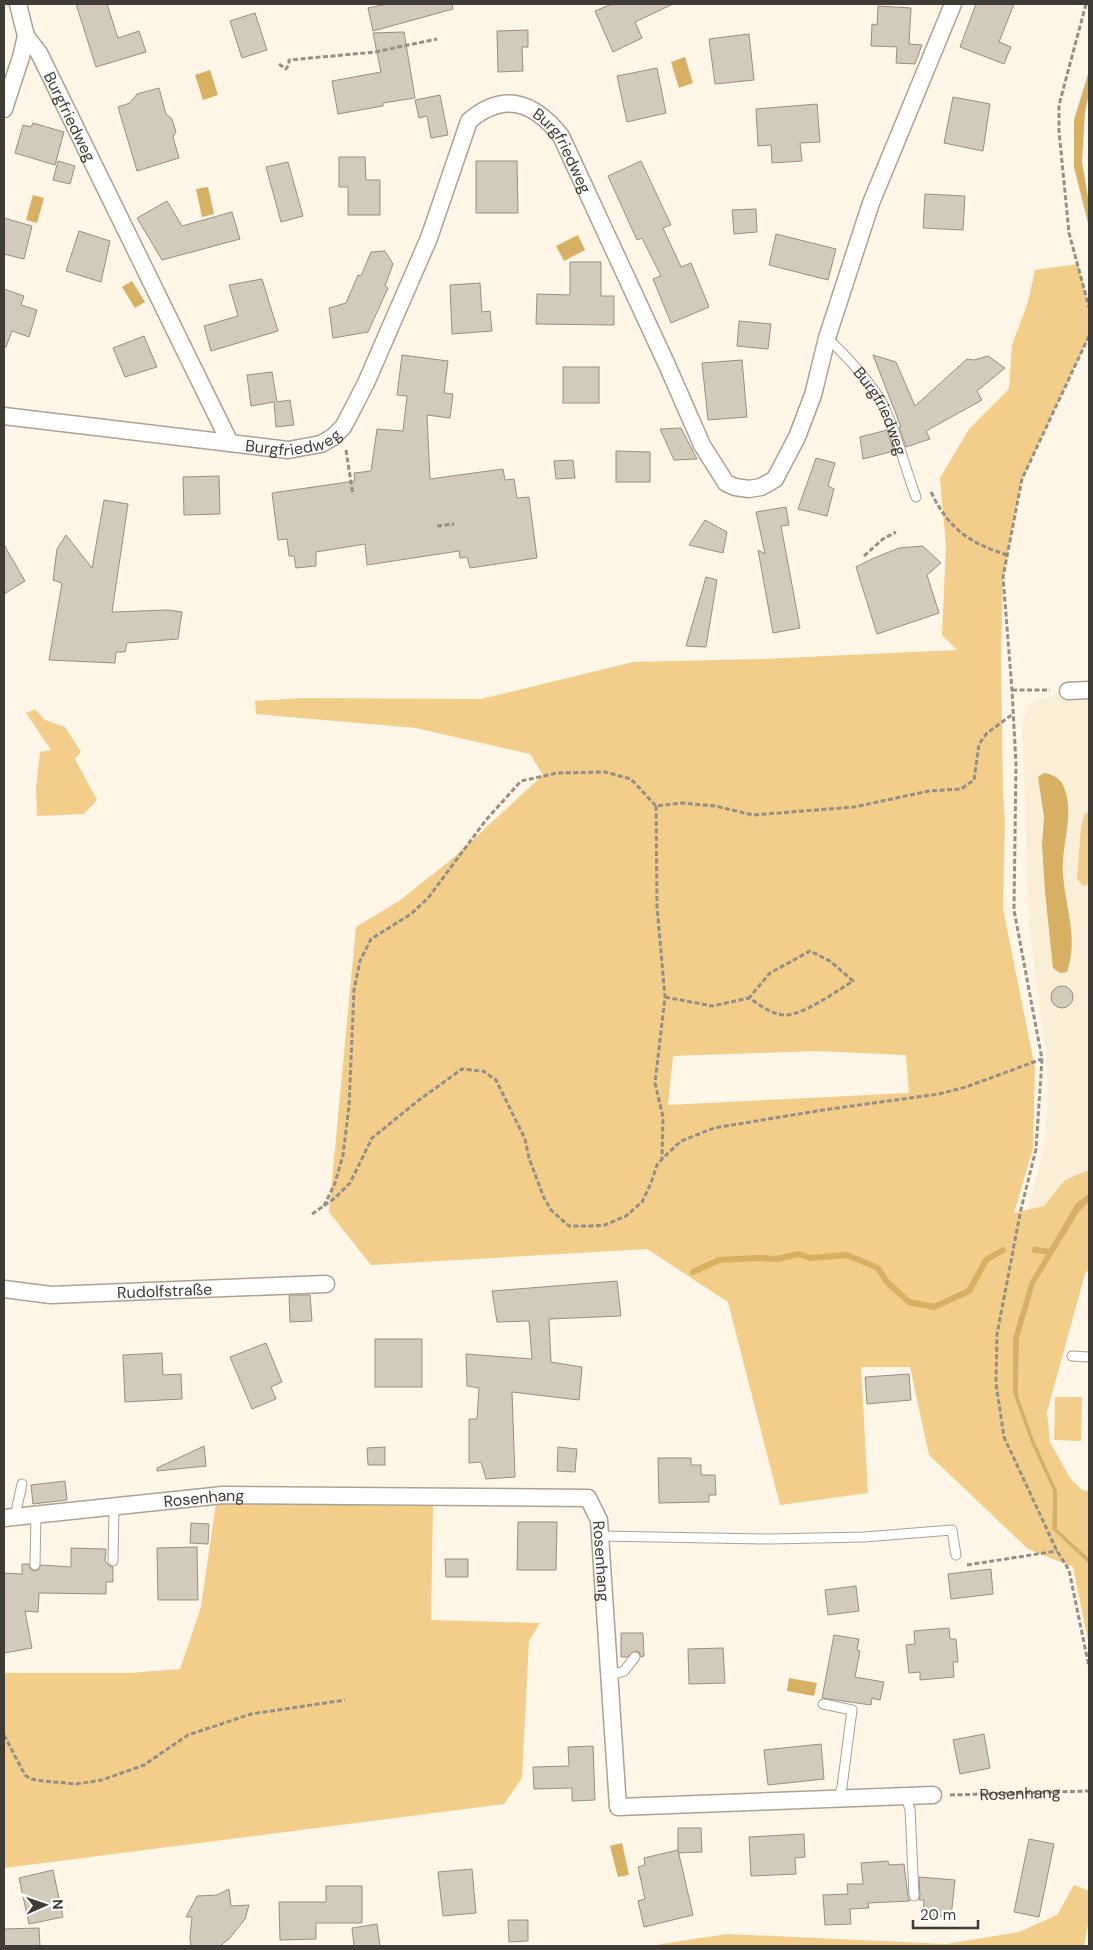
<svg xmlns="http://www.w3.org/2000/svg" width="1093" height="1950" viewBox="0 0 1093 1950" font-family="'DM Sans',sans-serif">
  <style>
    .built { fill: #faeed7 }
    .green { fill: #f2ce8a; fill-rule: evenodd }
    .water { fill: #d7b063 }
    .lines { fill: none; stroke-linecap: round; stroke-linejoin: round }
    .stream { stroke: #d7b063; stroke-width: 6 }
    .building { fill: #d2cabb; stroke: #978f81 }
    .lane-casing { stroke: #aaa293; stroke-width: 11 }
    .street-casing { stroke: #aaa293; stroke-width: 19 }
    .path { stroke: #968f85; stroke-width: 3; stroke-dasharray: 5 2.5; stroke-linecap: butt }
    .lane { stroke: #fff; stroke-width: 9 }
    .street { stroke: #fff; stroke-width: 16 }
    .labels { text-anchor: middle; stroke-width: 4.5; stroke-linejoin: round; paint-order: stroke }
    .street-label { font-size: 16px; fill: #3f3b35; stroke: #fff }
  </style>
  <rect width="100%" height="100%" fill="#fff6e7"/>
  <!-- built -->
  <polygon class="built" points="1068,691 1075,698 1089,699 1089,1170 1065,1180 1044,1206 1027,1210 1043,1154 1048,1105 1046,1048 1040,1013 1029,924 1022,725 1028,706 1034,701"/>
  <!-- green -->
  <g class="green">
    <path d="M 1078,264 L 1089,307 L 1089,336 L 1022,479 L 1003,577 L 1001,661 L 1003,792 L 1005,821 L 1003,909 L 1035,1068 L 1033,1149 L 1014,1213 L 1044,1206 L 1065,1180 L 1089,1170 L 1089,1193 L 1076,1203 L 1029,1283 L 1013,1338 L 1013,1393 L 1031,1443 L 1053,1491 L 1052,1529 L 1089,1564 L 1089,1646 L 1073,1567 L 1028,1549 L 929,1455 L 910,1367 L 861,1367 L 868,1493 L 780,1505 L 728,1302 L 647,1249 L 371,1265 L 329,1212 L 356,927 L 399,901 L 452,859 L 543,775 L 530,754 L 416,728 L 256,714 L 255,701 L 301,698 L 481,699 L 633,662 L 762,659 L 957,650 L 942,635 L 946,546 L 940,478 L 969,429 L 1009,389 L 1012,345 L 1028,302 L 1035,270 ZM 816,1051 L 906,1055 L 909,1093 L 668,1105 L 673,1056 Z"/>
    <polygon points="35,709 45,720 65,727 81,752 75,759 97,800 84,814 37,816 36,788 40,752 51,750 26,713"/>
    <polygon points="1085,813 1089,813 1089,885 1083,886 1077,879 1081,827"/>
    <polygon points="1089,1202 1089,1269 1085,1274 1047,1412 1050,1442 1070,1478 1082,1490 1089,1491 1089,1558 1057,1529 1057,1490 1034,1440 1018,1395 1019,1339 1035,1284 1079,1212"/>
    <polygon points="1055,1397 1082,1397 1081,1441 1054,1440"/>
    <polygon points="216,1503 433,1506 431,1620 540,1623 529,1641 522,1778 504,1804 4,1868 4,1673 130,1673 180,1669 201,1607"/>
    <polygon points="1074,1885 1089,1891 1089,1919 1084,1946 649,1946 727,1934 946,1944 1019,1932 1057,1915"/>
  </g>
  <!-- water -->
  <g class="water">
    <polygon points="685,57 693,83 679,88 671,62"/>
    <polygon points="210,70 218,95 203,100 195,75"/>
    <polygon points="1089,71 1089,93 1085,112 1082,162 1089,203 1089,227 1074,167 1074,120"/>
    <polygon points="208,187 214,214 202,217 196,189"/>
    <polygon points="33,195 44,198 37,223 26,220"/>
    <polygon points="578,235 585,250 564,261 556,246"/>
    <polygon points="132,281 145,302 135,308 122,287"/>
    <path d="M 1044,773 C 1051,774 1060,778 1063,785 C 1076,814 1061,843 1063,873 C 1065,908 1079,938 1067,972 L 1060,973 L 1053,968 L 1045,892 L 1042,845 L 1044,817 L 1038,777 Z"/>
    <polygon points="1089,1193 1089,1202 1079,1212 1035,1284 1019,1339 1018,1395 1034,1440 1057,1490 1057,1529 1089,1558 1089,1564 1052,1529 1053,1491 1031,1443 1013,1393 1013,1338 1029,1283 1076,1203"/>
    <polygon points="789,1678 817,1683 814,1696 787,1691"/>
    <polygon points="622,1843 629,1875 618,1877 610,1846"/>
  </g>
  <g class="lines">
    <!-- stream -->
    <g class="stream">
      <polyline points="1035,1250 1051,1252"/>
      <polyline points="693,1272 719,1260 757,1258 777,1259 799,1254 810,1258 847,1255 878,1268 887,1282 909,1302 934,1307 969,1291 986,1260 1003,1250"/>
    </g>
  </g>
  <!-- building -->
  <g class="building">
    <polygon points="76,4 107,4 118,38 139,31 146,52 96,67"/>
    <polygon points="387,4 452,4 453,9 373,31 368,8"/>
    <polygon points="612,4 673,4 635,22 642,38 613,52 595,11"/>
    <polygon points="976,4 1014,4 999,42 1011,47 1004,64 960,47"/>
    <polygon points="878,6 911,8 909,44 922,45 915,64 896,63 897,47 871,46 872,24 877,25"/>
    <polygon points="255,13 267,50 242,58 230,21"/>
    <polygon points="528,30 528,47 522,47 523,71 498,72 497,31"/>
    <polygon points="404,32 415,98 383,103 383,106 338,114 332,81 381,72 373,33"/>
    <polygon points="749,34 754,80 715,84 709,39"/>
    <polygon points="657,68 666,113 627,122 617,76"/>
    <polygon points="159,88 166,114 172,119 176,132 173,137 179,158 137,171 118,107 130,103 137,94"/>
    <polygon points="440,95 448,135 431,138 427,116 419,118 415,100"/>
    <polygon points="953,97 990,104 983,151 944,143"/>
    <polygon points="817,104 820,142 800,143 802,161 772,163 771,145 758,146 756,109"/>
    <polygon points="33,123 64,132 55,165 15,153 23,125 31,127"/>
    <polygon points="339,157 365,157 366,180 380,180 380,215 348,215 348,187 339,187"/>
    <polygon points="58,161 75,166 70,184 53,180"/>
    <polygon points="476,161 517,161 518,213 476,213"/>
    <polygon points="641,161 671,225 663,228 681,267 691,263 709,307 671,323 653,279 661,276 642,238 637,240 608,176"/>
    <polygon points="288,162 303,216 281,222 266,167"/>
    <polygon points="925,194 965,196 963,230 923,228"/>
    <polygon points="167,201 182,226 232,212 240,239 162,260 137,218"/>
    <polygon points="756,209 757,232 734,234 732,210"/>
    <polygon points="4,218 32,226 24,259 4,254"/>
    <polygon points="79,231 110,241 101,282 66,271"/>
    <polygon points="776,234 836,249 828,280 769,265"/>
    <polygon points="385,251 393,264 385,286 388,288 368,332 333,338 329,308 346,303 358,275 361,276 371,252"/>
    <polygon points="570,262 601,262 601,296 614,296 614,325 536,324 537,294 570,295"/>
    <polygon points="262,279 278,331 211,351 204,326 238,316 229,285"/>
    <polygon points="480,283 482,312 490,311 492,331 452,334 450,285"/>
    <polygon points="4,289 24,296 21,305 37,310 29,337 12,331 6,347 4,346"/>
    <polygon points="739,321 771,324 768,349 737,346"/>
    <polygon points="144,336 157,367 125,377 113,348"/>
    <polygon points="402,355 448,361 444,393 453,394 450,418 427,415 430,479 503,469 505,480 514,479 517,498 529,497 537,558 470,568 467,557 460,558 459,551 367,565 365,544 316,552 316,566 296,568 294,556 289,556 287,539 278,540 272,493 355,481 354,473 371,471 377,429 403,431 407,396 397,395"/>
    <polygon points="873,355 896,362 915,406 967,359 974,360 988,356 1005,368 977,391 982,400 926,431 930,439 906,447 899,427 901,427"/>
    <polygon points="742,360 747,417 708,420 702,363"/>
    <rect x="563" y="367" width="36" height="36"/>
    <polygon points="272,372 277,402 290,400 294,425 276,427 274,402 251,406 247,375"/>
    <polygon points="681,428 697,459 674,460 660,429"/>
    <polygon points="887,430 894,451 863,459 860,437"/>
    <polygon points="616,451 650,452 650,482 616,482"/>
    <polygon points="816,458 835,463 828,486 834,489 827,516 798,509"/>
    <polygon points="573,460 575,478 556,479 554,461"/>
    <polygon points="219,476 220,514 184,515 183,477"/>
    <polygon points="104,500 128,504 112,612 168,610 182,612 178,639 127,643 125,652 116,652 115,663 49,660 62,583 53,580 57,549 66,535 92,568"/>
    <polygon points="786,507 789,525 781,526 800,628 773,633 758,550 765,554 756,512"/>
    <polygon points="705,520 727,532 723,553 689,545"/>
    <polygon points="4,545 25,581 4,594"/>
    <polygon points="923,546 941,563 927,575 939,613 877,634 856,567 874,558 899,548"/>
    <polygon points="706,577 717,580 706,647 686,646"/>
    <circle cx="1062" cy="997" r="11"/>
    <polygon points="617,1281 621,1316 549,1319 551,1362 582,1367 579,1400 512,1392 515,1477 486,1479 481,1462 469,1463 469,1419 477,1419 479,1388 467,1386 466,1354 532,1359 529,1321 497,1322 492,1291"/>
    <polygon points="289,1295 310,1295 312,1321 290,1322"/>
    <rect x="375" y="1339" width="47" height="48"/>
    <polygon points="266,1343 282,1382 271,1387 276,1399 252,1409 230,1357"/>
    <polygon points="162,1353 163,1375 181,1374 182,1399 125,1402 123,1355"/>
    <polygon points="909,1374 911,1400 867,1404 865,1377"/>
    <polygon points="204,1446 206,1466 157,1471 157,1468"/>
    <polygon points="385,1447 385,1465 368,1465 367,1448"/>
    <polygon points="558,1447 577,1449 575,1472 557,1471"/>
    <polygon points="658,1458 691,1458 691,1465 701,1465 701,1475 715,1475 716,1495 709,1495 709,1502 659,1503"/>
    <polygon points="65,1481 67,1500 33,1504 31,1485"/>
    <polygon points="518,1522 557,1522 556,1570 517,1570"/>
    <polygon points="191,1523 209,1524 208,1544 190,1543"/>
    <polygon points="197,1547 198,1600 158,1600 157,1548"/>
    <polygon points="71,1548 106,1549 105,1561 109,1566 113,1567 113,1582 106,1582 106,1594 39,1593 38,1612 25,1611 32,1648 4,1653 4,1573 22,1574 22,1564 29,1564 30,1568 34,1571 38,1570 41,1565 71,1567"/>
    <polygon points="445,1559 468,1559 468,1577 446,1577"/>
    <polygon points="991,1569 993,1594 951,1599 948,1574"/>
    <polygon points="856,1586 859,1611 828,1615 825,1590"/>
    <polygon points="949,1628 950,1639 956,1639 958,1662 953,1662 954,1677 920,1680 920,1672 909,1673 906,1645 915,1644 914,1631"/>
    <polygon points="621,1633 643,1633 644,1656 641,1657 639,1652 635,1651 627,1657 621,1657"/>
    <polygon points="834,1635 859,1639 857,1650 860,1651 855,1677 884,1682 880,1700 872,1698 871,1705 822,1698"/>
    <polygon points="723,1648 725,1683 689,1684 688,1649"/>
    <polygon points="984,1734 990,1768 960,1774 953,1740"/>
    <polygon points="821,1744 824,1779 768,1785 764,1750"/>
    <polygon points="593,1746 595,1800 572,1801 572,1788 534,1789 533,1767 569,1766 568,1747"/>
    <polygon points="678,1828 701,1828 702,1852 678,1853"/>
    <polygon points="804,1834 805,1857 795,1858 796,1874 751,1876 749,1837"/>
    <polygon points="1029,1839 1054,1844 1039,1917 1014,1912"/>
    <polygon points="678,1850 693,1915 644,1927 638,1901 645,1899 638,1867 645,1865 644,1858"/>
    <polygon points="888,1861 889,1865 904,1864 908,1897 910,1901 868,1903 869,1908 850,1909 851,1924 825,1925 823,1895 848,1894 847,1884 863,1884 861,1863"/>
    <polygon points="472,1869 476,1913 443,1916 438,1872"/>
    <polygon points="53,1870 63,1917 29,1924 19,1878"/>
    <polygon points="919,1877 955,1880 951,1917 923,1915 924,1900 919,1900 920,1896"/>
    <polygon points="326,1886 362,1886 362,1923 316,1923 316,1939 280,1940 279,1902 326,1902"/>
    <polygon points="229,1889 231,1906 249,1905 245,1919 229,1939 220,1946 191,1946 190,1937 192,1917 186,1917 197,1896 217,1895"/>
    <polygon points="508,1920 528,1920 528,1941 509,1942"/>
    <polygon points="377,1924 380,1946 354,1946 352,1928"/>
    <polygon points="39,1928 40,1946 4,1946 4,1929"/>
  </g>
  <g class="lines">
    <!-- lane casing -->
    <g class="lane-casing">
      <g id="lane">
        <path id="s2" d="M 827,338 C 845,354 876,388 885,409 C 898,437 905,468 916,497"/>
        <polyline points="1072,1356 1089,1357"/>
        <polyline points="17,1517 17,1507 22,1484"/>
        <polyline points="600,1536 770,1539 864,1537 952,1530 956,1555"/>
        <polyline points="113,1561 114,1507"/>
        <polyline points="35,1565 36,1515"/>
        <polyline points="609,1676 624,1671 635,1657"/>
        <polyline points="823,1704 852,1710 842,1787 838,1799"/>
        <polyline points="905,1796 910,1809 914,1896"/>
      </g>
    </g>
    <!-- street casing -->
    <g class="street-casing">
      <g id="street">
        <path id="s3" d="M 26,36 L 39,53 L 230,443"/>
        <polyline points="4,109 21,57 26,36 18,4"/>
        <path id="s4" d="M 4,416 L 288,450 L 321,444 L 333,437 L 343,427 L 349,416 L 366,383 L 429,238 L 469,121 C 504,91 534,102 561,136 L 667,365 L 702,445 L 726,483 L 735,487 L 749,489 L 761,487 L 775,479 L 797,437 L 813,395 L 827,338 L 871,203 L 953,4"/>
        <polyline points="1068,691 1089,690"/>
        <path id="s5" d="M 4,1289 L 51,1295 L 326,1284"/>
        <path id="s6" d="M 4,1518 L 223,1495 L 588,1498 L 599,1520 L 618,1807 L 933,1795"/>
      </g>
    </g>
    <!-- path -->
    <g class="path">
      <polyline points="1086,4 1059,105 1059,131 1069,233 1089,307"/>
      <polyline points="279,64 286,69 289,64 289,60 375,52 437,39"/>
      <polyline points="1089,336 1022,479 1003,577 1012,690 1016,764 1014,910 1042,1059 1036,1149 1021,1209 997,1334 996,1384 1004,1437 1057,1551 1069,1570 1089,1667"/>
      <polyline points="346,450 353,495"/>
      <path d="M 931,492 C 948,528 969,543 1007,555"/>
      <polyline points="437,526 454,524"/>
      <polyline points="864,556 883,539 896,532"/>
      <polyline points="1012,690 1050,690"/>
      <polyline points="656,806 657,907 665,997 655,1083 663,1117 662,1158"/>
      <path d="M 665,997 L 712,1006 L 749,998 C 760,1005 771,1014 784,1015 C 802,1016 837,991 853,981 L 830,961 L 810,951 L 770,973 L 749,998"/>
      <polyline points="324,1206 335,1183 343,1155 349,1106 354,990 360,961 371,939 411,914 428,898 486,820 521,781 557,773 605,772 631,779 656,806 682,803 715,806 753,815 854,807 929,791 961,789 974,780 979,744 987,733 1013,714"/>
      <polyline points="312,1214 335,1198 350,1183 372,1138 419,1100 462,1069 483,1071 496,1080 525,1139 529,1158 544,1198 551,1210 569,1226 591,1226 605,1225 626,1216 642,1202 651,1183 657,1165 662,1159 681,1141 714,1128 823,1110 939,1094 966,1087 1042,1059"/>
      <polyline points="967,1565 1057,1551"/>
      <polyline points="4,1735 25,1775 31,1779 44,1781 76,1784 102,1780 144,1765 188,1735 251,1714 345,1700"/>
      <path id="s1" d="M 950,1795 L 1089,1791"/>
    </g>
    <!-- lane -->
    <use href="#lane" class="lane"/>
    <!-- street -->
    <use href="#street" class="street"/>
  </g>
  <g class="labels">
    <!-- street labels -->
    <g class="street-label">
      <text dy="6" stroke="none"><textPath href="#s3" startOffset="92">Burgfriedweg</textPath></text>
      <text dy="6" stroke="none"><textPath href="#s4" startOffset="800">Burgfriedweg</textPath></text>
      <text dy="6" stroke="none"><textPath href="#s2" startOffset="92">Burgfriedweg</textPath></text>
      <text dy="6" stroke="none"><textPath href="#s4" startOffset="292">Burgfriedweg</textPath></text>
      <text dy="6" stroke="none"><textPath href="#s5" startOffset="161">Rudolfstraße</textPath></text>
      <text dy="6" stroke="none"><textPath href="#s6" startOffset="201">Rosenhang</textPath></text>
      <text dy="6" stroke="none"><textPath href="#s6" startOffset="651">Rosenhang</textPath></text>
      <text dy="6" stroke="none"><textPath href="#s1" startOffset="70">Rosenhang</textPath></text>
    </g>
  </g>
  <!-- border -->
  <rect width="1093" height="1950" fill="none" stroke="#3f3b35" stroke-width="10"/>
  <!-- north arrow -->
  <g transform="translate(45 1905) rotate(88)" stroke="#ffffff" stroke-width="4" paint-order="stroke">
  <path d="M0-4L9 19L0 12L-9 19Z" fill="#3f3b35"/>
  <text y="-8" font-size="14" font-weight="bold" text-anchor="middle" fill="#3f3b35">N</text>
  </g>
  <!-- scale -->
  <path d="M913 1920v8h65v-8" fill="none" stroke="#3f3b35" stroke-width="2.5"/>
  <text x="920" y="1920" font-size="15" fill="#3f3b35" stroke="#ffffff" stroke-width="4" paint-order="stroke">20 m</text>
</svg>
